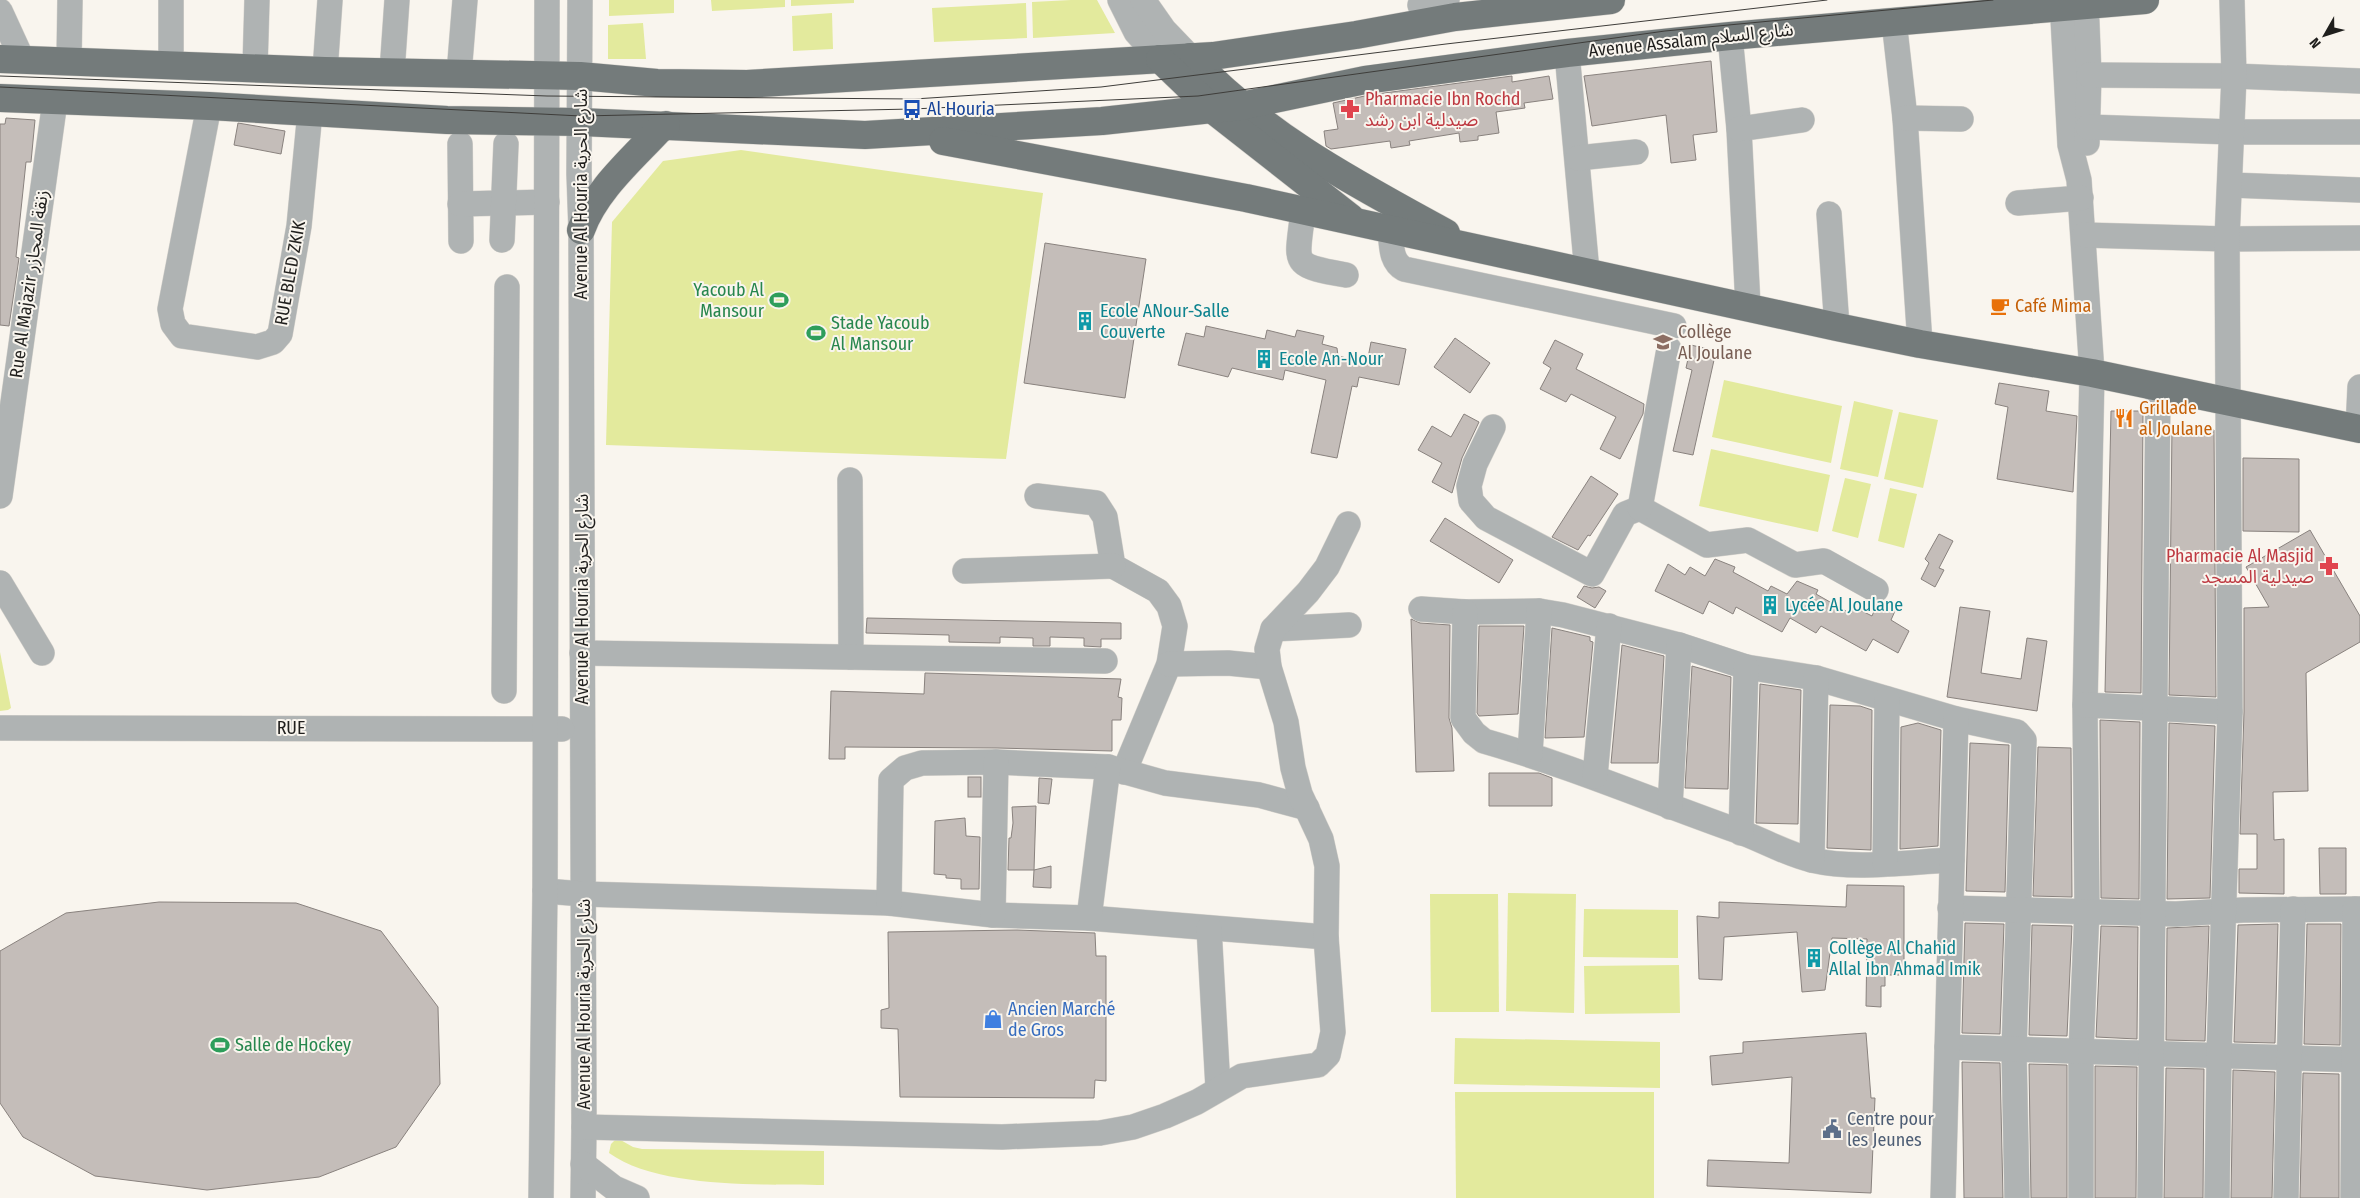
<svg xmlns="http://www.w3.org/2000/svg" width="2360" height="1198" viewBox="0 0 2360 1198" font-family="'Fira Sans Condensed','Noto Sans Arabic',sans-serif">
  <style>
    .green { fill: #e3ea9d }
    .building { fill: #c4bdb9; stroke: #89827e }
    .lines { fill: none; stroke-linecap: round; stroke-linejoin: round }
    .minor-casing { stroke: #d6d3cd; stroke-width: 26 }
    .major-casing { stroke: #d6d3cd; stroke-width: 29 }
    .minor { stroke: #afb3b3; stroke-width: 25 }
    .major { stroke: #747b7b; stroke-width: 28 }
    .tram { stroke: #3e3d3a; stroke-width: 1 }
    .labels { text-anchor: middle; stroke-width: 4; stroke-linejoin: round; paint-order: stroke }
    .street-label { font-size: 18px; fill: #201f1d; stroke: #f9f5ee }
    .health-label { font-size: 18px; fill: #be3a42; stroke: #f9f5ee; text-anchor: start }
    .transit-label { font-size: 18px; fill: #164399; stroke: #f9f5ee; text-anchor: start }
    .leisure-label { font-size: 18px; fill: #27864d; stroke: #f9f5ee; text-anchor: start }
    .food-label { font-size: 18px; fill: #c56008; stroke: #f9f5ee; text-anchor: start }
    .culture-label { font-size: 18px; fill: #0d838f; stroke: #f9f5ee; text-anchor: start }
    .education-label { font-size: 18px; fill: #785e54; stroke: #f9f5ee; text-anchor: start }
    .shop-label { font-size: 18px; fill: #366cbe; stroke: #f9f5ee; text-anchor: start }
    .service-label { font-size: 18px; fill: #4e5e75; stroke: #f9f5ee; text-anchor: start }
  </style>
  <rect width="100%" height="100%" fill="#f9f5ee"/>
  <!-- green -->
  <g class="green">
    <polygon points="609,0 674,0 674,13 609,16"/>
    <polygon points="711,0 785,0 785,7 712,11"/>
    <polygon points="791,0 854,0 854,3 791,6"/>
    <polygon points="1071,0 1097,0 1115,33 1033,38 1032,2"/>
    <polygon points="1026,3 1027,38 934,42 932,8"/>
    <polygon points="832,13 833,49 793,51 792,16"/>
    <polygon points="643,23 646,59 608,59 608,25"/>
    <polygon points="741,150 1043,193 1006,459 606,445 612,222 663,161"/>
    <polygon points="1724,380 1842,406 1831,463 1712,437"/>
    <polygon points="1854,401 1893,410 1878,477 1840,469"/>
    <polygon points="1899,412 1938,420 1923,488 1884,479"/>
    <polygon points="1711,449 1830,475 1818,532 1699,506"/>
    <polygon points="1845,478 1871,484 1858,538 1832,531"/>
    <polygon points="1890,488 1917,494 1904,548 1878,541"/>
    <polygon points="0,652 11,708 8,710 0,711"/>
    <polygon points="1508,893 1576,894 1574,1013 1506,1011"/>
    <polygon points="1430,894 1498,894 1499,1012 1431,1012"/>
    <polygon points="1584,909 1678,910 1678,958 1583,957"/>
    <polygon points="1679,965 1680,1013 1585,1014 1584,966"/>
    <polygon points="1455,1038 1660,1042 1660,1088 1454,1084"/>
    <polygon points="1455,1092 1654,1092 1654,1198 1456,1198"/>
    <path d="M 617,1138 L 633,1147 L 642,1149 L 824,1151 L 824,1185 C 763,1184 659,1189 609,1153 L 611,1144 Z"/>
  </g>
  <!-- building -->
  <g class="building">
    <polygon points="1711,61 1717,132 1693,135 1696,160 1671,163 1666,115 1592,126 1584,76"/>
    <polygon points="1512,76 1512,82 1549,76 1553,99 1524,103 1525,108 1496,112 1499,133 1478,136 1478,140 1460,142 1459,133 1409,141 1410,145 1391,148 1390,141 1331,149 1326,146 1324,131 1338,129 1333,103 1369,95"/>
    <polygon points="6,118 35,120 31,162 26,162 16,257 19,258 9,326 0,325 0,124 5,124"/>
    <polygon points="238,123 285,131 281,154 234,145"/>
    <polygon points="1045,243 1146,259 1125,398 1024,383"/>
    <polygon points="1206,326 1265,339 1267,330 1295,337 1297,330 1324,336 1322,344 1337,348 1338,356 1367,363 1371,342 1406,349 1399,385 1359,377 1357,387 1352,386 1337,458 1311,453 1326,380 1285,370 1283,380 1232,368 1228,377 1178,365 1186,333 1204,337"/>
    <polygon points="1455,338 1490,363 1470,393 1434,367"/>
    <polygon points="1555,340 1583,354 1576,369 1644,404 1643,414 1620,459 1600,449 1616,417 1571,394 1566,402 1540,389 1551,368 1543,363"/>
    <polygon points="1691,345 1716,351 1693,455 1673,451 1692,370 1686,368"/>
    <polygon points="1999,383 2049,391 2046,411 2077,416 2073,492 1997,479 2008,407 1995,404"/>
    <polygon points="2111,411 2143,411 2141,693 2105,692"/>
    <polygon points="1464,414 1479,422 1462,458 1452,493 1432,482 1442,463 1418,450 1432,426 1451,437"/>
    <polygon points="2172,426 2214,430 2216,697 2169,695"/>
    <polygon points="2243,458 2299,459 2299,532 2243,531"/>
    <polygon points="1591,476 1618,494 1590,536 1588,535 1578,550 1552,537"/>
    <polygon points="1445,518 1513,560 1499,583 1430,541"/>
    <polygon points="2310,530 2360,616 2360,642 2306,673 2308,791 2273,792 2274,840 2284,839 2284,894 2239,893 2239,869 2257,869 2257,834 2240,834 2244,712 2244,608 2269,607 2246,567"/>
    <polygon points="1939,534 1953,541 1939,568 1944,570 1935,587 1921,579 1929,563 1925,559"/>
    <polygon points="1715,559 1735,567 1733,572 1768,591 1771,586 1787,594 1797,581 1818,590 1816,594 1851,614 1854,607 1872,616 1877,604 1880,603 1895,611 1891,620 1909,631 1898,653 1873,639 1866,651 1821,626 1816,633 1790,618 1782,632 1736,607 1733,614 1709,601 1703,614 1655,591 1668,564 1685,575 1690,567 1705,576"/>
    <polygon points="1584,586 1592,588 1599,587 1606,591 1595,608 1577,597"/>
    <polygon points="1960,607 1990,611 1981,673 2021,679 2027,638 2047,641 2037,711 1947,697"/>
    <polygon points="867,618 1121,623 1121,639 1101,639 1101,647 1084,646 1084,638 1050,637 1050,646 1033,646 1033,638 1000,637 1000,643 949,642 949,635 866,633"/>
    <polygon points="1411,619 1420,623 1450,625 1449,718 1452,728 1454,771 1416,772"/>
    <polygon points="1479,626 1524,626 1518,714 1479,716 1477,713"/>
    <polygon points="1552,628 1590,637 1590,641 1593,642 1584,737 1545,738"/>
    <polygon points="1622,645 1664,656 1658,763 1611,763"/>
    <polygon points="1692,666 1731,677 1728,789 1685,788"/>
    <polygon points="925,673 1121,679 1118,697 1122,698 1121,720 1112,720 1112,751 997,748 845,747 845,759 829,759 831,691 924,694"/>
    <polygon points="1760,684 1801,690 1798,824 1756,823"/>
    <polygon points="1830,705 1860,706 1872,710 1871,850 1827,848"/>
    <polygon points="2100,720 2140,722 2139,899 2101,898"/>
    <polygon points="1918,723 1941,730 1938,846 1900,849 1901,727"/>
    <polygon points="2169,723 2215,726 2210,898 2167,899"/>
    <polygon points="1970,743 2009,745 2005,892 1966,891"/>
    <polygon points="2038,747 2071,748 2072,897 2033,896"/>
    <polygon points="1489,773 1539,773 1552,778 1552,806 1489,806"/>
    <rect x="968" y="777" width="13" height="20"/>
    <polygon points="1039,778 1052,779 1049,804 1038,803"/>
    <polygon points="1036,806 1034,870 1051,866 1051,888 1033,887 1034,870 1008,870 1009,838 1011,838 1013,823 1012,807"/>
    <polygon points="965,818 966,836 980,837 979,889 961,889 961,879 946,878 946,875 934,874 935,821"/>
    <polygon points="2319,848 2346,848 2346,894 2320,894"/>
    <polygon points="1847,885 1904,886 1904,975 1885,975 1885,986 1881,986 1881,1007 1866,1006 1867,939 1832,938 1825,990 1802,992 1797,932 1724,937 1722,980 1699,979 1697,916 1719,918 1719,902 1846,907"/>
    <polygon points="159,902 296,903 381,931 438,1007 440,1084 396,1147 319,1177 207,1190 95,1176 23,1137 0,1103 0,951 66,913"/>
    <polygon points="1965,923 2004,924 2000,1034 1962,1033"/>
    <polygon points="2278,924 2275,1043 2234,1042 2238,925"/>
    <polygon points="2307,924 2341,924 2340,1045 2304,1044"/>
    <polygon points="2032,925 2072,926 2067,1036 2029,1035"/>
    <polygon points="2101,926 2138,927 2137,1039 2096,1037"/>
    <polygon points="2209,926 2205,1041 2166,1040 2167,928"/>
    <polygon points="1017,930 1095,933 1096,956 1106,956 1106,1081 1095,1080 1094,1098 900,1097 898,1029 881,1028 881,1010 889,1008 888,932"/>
    <polygon points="1866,1033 1871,1098 1875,1098 1871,1193 1707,1186 1708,1160 1789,1163 1792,1077 1712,1085 1710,1056 1743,1053 1743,1042"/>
    <polygon points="1962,1062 2000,1063 2003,1198 1964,1198"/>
    <polygon points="2029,1064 2067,1065 2067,1198 2031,1198"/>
    <polygon points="2095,1066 2137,1067 2136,1198 2095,1198"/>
    <polygon points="2166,1068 2204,1069 2203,1198 2164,1198"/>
    <polygon points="2233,1070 2275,1072 2272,1198 2231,1198"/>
    <polygon points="2303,1073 2339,1074 2339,1198 2300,1198"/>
  </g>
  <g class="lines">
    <!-- minor casing -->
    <g class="minor-casing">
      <g id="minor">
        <polyline points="171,0 171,64"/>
        <polyline points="580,0 579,174 581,230 584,1127 583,1198"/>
        <polyline points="1120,0 1136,32 1160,59"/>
        <polyline points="1143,0 1164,30 1190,57"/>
        <polyline points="2062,0 2070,145 2079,180 2092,373 2085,705 2087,910 2081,1052 2081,1198"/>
        <polyline points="2086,0 2089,75 2087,143"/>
        <polyline points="1420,5 1447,0"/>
        <polyline points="0,11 22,59"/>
        <polyline points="1894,21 1905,118 1920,344"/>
        <polyline points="1730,36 1739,129 1748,306"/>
        <polyline points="1567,53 1587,272"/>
        <polyline points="69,61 70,0"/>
        <polyline points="255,68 257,0"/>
        <polyline points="325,71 330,0"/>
        <polyline points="392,72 397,0"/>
        <polyline points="459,74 465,0"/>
        <polyline points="2089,75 2234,76 2360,81"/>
        <polyline points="209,106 170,309 173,324 182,336 257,347 273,342 280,334 299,226 310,112"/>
        <polyline points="1905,118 1961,119"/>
        <polyline points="2088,127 2232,132 2360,132"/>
        <polyline points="1739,129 1802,120"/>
        <polyline points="460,144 461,241"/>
        <polyline points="1578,158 1636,152"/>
        <polyline points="2231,185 2360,190"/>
        <polyline points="2018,203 2081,198"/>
        <polyline points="460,204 547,202"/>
        <path d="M 1303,211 C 1297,265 1289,265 1346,275"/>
        <polyline points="1829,214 1837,327"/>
        <path d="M 1390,230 C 1392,245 1390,261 1404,269 L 1674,326"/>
        <polyline points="2084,235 2227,239 2360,238"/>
        <polyline points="502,240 506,144"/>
        <polyline points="1493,427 1475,464 1469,486 1471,501 1486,518 1592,574 1625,514 1640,508"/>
        <polyline points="2358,429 2360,387"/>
        <polyline points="850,480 851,657"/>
        <polyline points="0,496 55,101"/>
        <polyline points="1037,496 1096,503 1105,517 1113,566 1158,591 1169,606 1175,626 1169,664 1124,772"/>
        <polyline points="1640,508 1707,545 1748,540 1795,565 1824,561 1876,590"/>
        <polyline points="1640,508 1669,349"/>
        <polyline points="965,571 1113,566"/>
        <polyline points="0,583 42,653"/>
        <polyline points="1421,609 1465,612 1539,611 1563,615 1679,645 1746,667 1816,678 1956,719 2017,732 2024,740 2014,1050 2017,1198"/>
        <path d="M 1465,612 L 1463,718 L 1474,733 L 1484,741 C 1571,766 1653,801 1738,831 C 1763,840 1786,854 1812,860 C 1854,870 1908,862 1952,860"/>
        <polyline points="1273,629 1349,625"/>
        <polyline points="582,653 1105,661"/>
        <polyline points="1169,664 1228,663 1269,667"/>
        <polyline points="504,691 507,287"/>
        <polyline points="2085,705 2230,712"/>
        <polyline points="0,728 562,729"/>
        <polyline points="1530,754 1539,611"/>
        <polyline points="1595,776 1609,626"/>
        <polyline points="1670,807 1679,645"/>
        <polyline points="1741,833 1746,667"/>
        <polyline points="1812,860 1816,678"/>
        <polyline points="1885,863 1887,699"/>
        <polyline points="545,891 583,894 889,903 993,915 1089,918 1326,937"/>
        <polyline points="889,903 891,780 905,768 922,763 996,762 1108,767 1165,783 1259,795 1307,808"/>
        <polyline points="1950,908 2176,914 2243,910 2360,909"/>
        <polyline points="993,915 996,762"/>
        <polyline points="1089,918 1108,767"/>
        <polyline points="1209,928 1218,1088"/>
        <polyline points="1947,1047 2360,1060"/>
        <polyline points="584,1127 1002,1137 1100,1133 1133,1127 1165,1116 1197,1102 1242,1076 1318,1065 1328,1055 1333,1032 1326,937 1327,866 1321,839 1300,794 1293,768 1286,722 1269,667 1267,649 1273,629 1308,592 1327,567 1348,524"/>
        <polyline points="583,1164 614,1188 637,1198"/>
        <polyline points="541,1198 545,891 547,0"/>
        <polyline points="1943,1198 1956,719"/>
        <polyline points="2150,1198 2158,387"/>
        <polyline points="2217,1198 2219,1055 2230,712 2227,239 2234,76 2232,0"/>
        <polyline points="2286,1198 2293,909"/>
        <polyline points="2353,1198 2355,909"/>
      </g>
    </g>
    <!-- major casing -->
    <g class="major-casing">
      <g id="major">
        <path d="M 1190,57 C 1265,136 1351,181 1446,233"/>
        <polyline points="0,59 325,71 580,76 657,83 747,84 1213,56 1356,35 1455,17 1611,0"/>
        <polyline points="1160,59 1212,109 1351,218"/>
        <polyline points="0,98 209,106 447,120 581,122 865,135 1102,121 1212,109 1241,106 1365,80 1567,53 1730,36 2145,0"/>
        <polyline points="943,141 1246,198 1837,327 1920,344 2092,373 2360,429"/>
        <path d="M 581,230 C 595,191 631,160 659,130 L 666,125"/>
      </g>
    </g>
    <!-- minor -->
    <use href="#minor" class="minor"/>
    <!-- major -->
    <use href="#major" class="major"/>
    <!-- tram -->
    <g class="tram">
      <polyline points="0,76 547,96 914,99 1101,87 1446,44 1827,0"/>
      <polyline points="0,87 581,116 912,109 1198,96 1665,31 1993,0"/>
    </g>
  </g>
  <!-- icons -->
  <defs>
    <g id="bus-bare" transform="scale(1.5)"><path d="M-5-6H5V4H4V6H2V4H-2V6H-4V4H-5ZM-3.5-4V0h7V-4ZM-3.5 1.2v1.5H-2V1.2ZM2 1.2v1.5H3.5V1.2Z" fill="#1a4fb4" stroke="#f9f5ee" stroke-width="2.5" paint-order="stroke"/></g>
    <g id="pharmacy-bare" transform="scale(1.5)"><path d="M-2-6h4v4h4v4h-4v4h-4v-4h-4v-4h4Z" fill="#e0444e" stroke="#f9f5ee" stroke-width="2.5" paint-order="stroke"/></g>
    <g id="stadium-bare" transform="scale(1.5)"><path d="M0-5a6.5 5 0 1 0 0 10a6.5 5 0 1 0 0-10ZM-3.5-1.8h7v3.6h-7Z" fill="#2e9e5b" stroke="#f9f5ee" stroke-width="2.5" paint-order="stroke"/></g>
    <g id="cafe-bare" transform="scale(1.5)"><path d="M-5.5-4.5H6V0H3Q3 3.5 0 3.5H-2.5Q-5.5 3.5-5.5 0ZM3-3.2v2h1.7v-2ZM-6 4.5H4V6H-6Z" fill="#e8710a" stroke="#f9f5ee" stroke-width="2.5" paint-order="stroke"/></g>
    <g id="building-bare" transform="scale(1.5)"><path d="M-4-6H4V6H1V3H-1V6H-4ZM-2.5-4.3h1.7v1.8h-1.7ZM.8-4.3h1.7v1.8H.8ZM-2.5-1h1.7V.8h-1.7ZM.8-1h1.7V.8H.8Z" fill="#0f9aa8" stroke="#f9f5ee" stroke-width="2.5" paint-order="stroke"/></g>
    <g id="school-bare" transform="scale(1.5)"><path d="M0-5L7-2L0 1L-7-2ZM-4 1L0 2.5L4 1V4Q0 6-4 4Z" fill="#8d6e63" stroke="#f9f5ee" stroke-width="2.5" paint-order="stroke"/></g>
    <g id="restaurant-bare" transform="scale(1.5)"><path d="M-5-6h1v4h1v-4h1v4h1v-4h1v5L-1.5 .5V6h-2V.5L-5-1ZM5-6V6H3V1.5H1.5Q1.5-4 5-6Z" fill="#e8710a" stroke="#f9f5ee" stroke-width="2.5" paint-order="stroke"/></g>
    <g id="shop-bare" transform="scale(1.5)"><path d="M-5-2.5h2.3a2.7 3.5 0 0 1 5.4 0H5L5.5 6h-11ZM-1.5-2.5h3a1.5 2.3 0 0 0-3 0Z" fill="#3f7fe0" stroke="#f9f5ee" stroke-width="2.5" paint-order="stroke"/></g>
    <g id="civic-bare" transform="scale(1.5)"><path d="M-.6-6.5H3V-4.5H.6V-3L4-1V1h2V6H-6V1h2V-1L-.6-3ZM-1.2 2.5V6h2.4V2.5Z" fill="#5c6f8a" stroke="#f9f5ee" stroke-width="2.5" paint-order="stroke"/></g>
  </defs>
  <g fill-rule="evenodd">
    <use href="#bus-bare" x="912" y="109"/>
    <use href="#pharmacy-bare" x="1350" y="109"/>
    <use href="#stadium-bare" x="779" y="300"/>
    <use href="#cafe-bare" x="2000" y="306"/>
    <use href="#building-bare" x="1085" y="321"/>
    <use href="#stadium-bare" x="816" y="333"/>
    <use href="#school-bare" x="1663" y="342"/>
    <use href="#building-bare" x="1264" y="359"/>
    <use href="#restaurant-bare" x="2124" y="418"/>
    <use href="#pharmacy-bare" x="2329" y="566"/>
    <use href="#building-bare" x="1770" y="605"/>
    <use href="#building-bare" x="1814" y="958"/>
    <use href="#shop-bare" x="993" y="1019"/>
    <use href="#stadium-bare" x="220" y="1045"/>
    <use href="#civic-bare" x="1832" y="1129"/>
  </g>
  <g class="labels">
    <!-- street labels -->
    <g class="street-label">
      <text transform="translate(1691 40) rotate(-6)" y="6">Avenue Assalam شارع السلام</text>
      <text transform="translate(581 194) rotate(-90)" y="6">Avenue Al Houria شارع الحرية</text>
      <text transform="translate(290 273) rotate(-80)" y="6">RUE BLED ZKIK</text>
      <text transform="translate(29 284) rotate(-82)" y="6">Rue Al Majazir زنقة المجازر</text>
      <text transform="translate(582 599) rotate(-90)" y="6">Avenue Al Houria شارع الحرية</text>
      <text x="291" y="734">RUE</text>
      <text transform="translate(584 1004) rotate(-90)" y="6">Avenue Al Houria شارع الحرية</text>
    </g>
    <!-- health labels -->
    <g class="health-label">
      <text x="1365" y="105">Pharmacie Ibn Rochd<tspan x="1365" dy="21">صيدلية ابن رشد</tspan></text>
      <text x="2314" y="562" text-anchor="end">Pharmacie Al Masjid<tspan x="2314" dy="21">صيدلية المسجد</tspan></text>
    </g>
    <!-- transit labels -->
    <g class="transit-label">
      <text x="927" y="115">Al Houria</text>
    </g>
    <!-- leisure labels -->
    <g class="leisure-label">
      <text x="764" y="296" text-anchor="end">Yacoub Al<tspan x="764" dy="21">Mansour</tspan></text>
      <text x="831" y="329">Stade Yacoub<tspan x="831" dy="21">Al Mansour</tspan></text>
      <text x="235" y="1051">Salle de Hockey</text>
    </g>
    <!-- food labels -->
    <g class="food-label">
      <text x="2015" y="312">Café Mima</text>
      <text x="2139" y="414">Grillade<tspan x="2139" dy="21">al Joulane</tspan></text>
    </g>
    <!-- culture labels -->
    <g class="culture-label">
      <text x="1100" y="317">Ecole ANour-Salle<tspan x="1100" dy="21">Couverte</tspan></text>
      <text x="1279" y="365">Ecole An-Nour</text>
      <text x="1785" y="611">Lycée Al Joulane</text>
      <text x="1829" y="954">Collège Al Chahid<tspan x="1829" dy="21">Allal Ibn Ahmad Imik</tspan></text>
    </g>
    <!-- education labels -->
    <g class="education-label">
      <text x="1678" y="338">Collège<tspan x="1678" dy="21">Al Joulane</tspan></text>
    </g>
    <!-- shop labels -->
    <g class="shop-label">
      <text x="1008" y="1015">Ancien Marché<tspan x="1008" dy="21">de Gros</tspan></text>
    </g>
    <!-- service labels -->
    <g class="service-label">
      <text x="1847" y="1125">Centre pour<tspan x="1847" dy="21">les Jeunes</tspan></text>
    </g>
  </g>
  <!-- north arrow -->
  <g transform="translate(2325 35) rotate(231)" stroke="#f9f5ee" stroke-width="4" paint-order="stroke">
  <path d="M0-4L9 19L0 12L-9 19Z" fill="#201f1d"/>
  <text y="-8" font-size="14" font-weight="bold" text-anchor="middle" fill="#201f1d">N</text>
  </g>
</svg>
